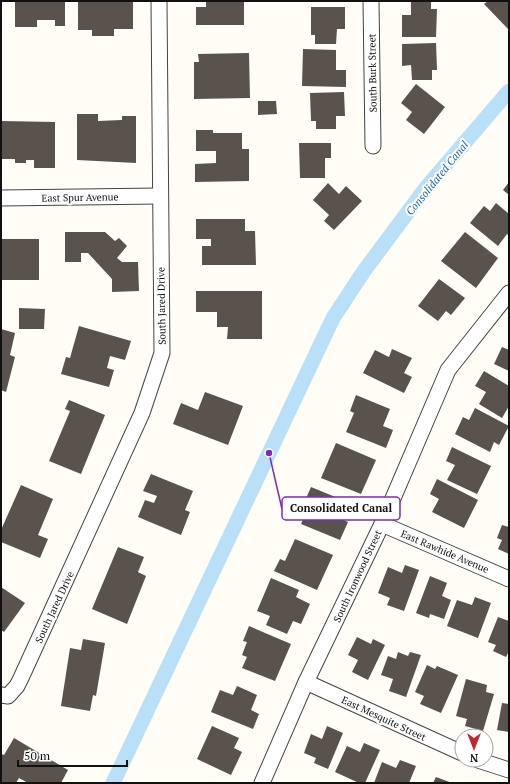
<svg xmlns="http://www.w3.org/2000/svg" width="510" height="784" viewBox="0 0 510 784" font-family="'PT Serif',serif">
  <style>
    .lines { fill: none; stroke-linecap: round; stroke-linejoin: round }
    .canal { stroke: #b9e0f7; stroke-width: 15 }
    .building { fill: #5a524d }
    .minor-casing { stroke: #444; stroke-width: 17 }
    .minor { stroke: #fff; stroke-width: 15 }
    .labels { text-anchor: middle; stroke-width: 4; stroke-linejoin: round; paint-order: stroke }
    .street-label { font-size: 10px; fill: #111; stroke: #fff }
    .water-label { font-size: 11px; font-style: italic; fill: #1768a6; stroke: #fff }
    .leader { fill: none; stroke: #7b2cbf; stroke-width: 1.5 }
    .callout-dot { fill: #7b2cbf; stroke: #fff; stroke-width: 1.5 }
    .callout { fill: #fff; stroke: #7b2cbf; stroke-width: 1.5 }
    .callout-label { font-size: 11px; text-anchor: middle; font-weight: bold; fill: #111 }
  </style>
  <rect width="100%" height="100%" fill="#fffdf5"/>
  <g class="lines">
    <!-- canal -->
    <polyline class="canal" points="113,783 333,318 364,271 425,189 509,91"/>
  </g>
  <!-- building -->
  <g class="building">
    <polygon points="15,1 65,1 65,26 55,26 55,20 37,20 37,27 15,27"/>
    <polygon points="78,1 133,1 133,29 114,29 114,36 92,36 92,30 78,30"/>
    <polygon points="206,1 244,1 244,25 196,25 196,7 206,7"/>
    <polygon points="411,1 431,1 431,9 437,9 436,37 402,37 402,15 411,15"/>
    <polygon points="488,1 509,1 509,30 484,4"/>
    <polygon points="311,7 345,7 345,29 337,29 336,44 315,44 315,35 311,35"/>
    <polygon points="436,43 437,70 432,70 432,80 412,80 411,65 402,66 402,44"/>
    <polygon points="303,49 336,50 336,70 346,70 346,87 302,86"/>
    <polygon points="249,53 250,98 194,99 194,62 199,62 198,54"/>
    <polygon points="416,84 445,107 424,134 406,120 412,112 401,103"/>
    <polygon points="344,92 345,116 336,116 336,129 316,129 316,121 311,121 310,93"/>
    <polygon points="258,101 276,101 277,114 258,115"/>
    <polygon points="77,114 98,114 98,121 122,120 122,116 136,116 136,163 77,160"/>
    <polygon points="1,121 55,122 55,168 34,168 34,160 26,160 26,163 15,163 15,159 1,159"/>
    <polygon points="196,130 213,130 213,133 242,133 242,149 249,149 249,181 195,182 195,164 216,163 216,151 196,151"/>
    <polygon points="299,143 331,143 331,158 325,158 325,178 300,178"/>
    <polygon points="509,182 509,195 503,190"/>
    <polygon points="328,183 339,194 346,186 362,201 334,230 324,221 329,215 313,200"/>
    <polygon points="496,203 509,214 509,236 507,234 498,246 470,223 484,206 490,211"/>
    <polygon points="196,219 245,219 245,231 255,231 256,265 202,265 202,246 211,246 211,239 196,239"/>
    <polygon points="65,232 105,232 115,241 119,238 127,246 117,258 122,262 138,262 139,291 112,292 112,279 88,253 81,253 81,262 65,262"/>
    <polygon points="465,232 498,258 476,288 441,261"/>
    <rect x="1" y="239" width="38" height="41"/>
    <polygon points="439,279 465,298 451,315 446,311 438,321 418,306"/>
    <polygon points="196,291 262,291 262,339 227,339 228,327 217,327 217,312 196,312"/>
    <polygon points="19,308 45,309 44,329 19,329"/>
    <polygon points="79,326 131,341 125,360 110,356 107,368 114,370 109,387 61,374 66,357 70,358"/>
    <polygon points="1,329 15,333 10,355 15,357 6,392 1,390"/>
    <polygon points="502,347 509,350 509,371 494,364"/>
    <polygon points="392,349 412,358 404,373 412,377 404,393 363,373 375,350 389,357"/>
    <polygon points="484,371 509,386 509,406 502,418 479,404 486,392 475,386"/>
    <polygon points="205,392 243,406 228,445 173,424 181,403 198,410"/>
    <polygon points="356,395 390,409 383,426 393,430 386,448 346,432 354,413 350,411"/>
    <polygon points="69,400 105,415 81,474 49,461 70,411 65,409"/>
    <polygon points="475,408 509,426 499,445 494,442 490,452 455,434 463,417 469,420"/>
    <polygon points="336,443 376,460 361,494 321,478"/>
    <polygon points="452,447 491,466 477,494 447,480 455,465 446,461"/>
    <polygon points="151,474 193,491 185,510 190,512 181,535 138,517 145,500 154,503 157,496 143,491"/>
    <polygon points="437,479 478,500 464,528 432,512 439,499 430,494"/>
    <polygon points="21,485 53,499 38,535 48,539 40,558 1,542 1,530"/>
    <polygon points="311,487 345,501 337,517 348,522 340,540 301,524 309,506 304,503"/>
    <polygon points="502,525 509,527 509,554 498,549 502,540 497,538"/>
    <polygon points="295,539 333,555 317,590 274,571 280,559 285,561"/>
    <polygon points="118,547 144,557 138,572 146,576 127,624 92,609"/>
    <polygon points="405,565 419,570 404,611 387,605 390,598 378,593 388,567 402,573"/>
    <polygon points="430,576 447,583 442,596 451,600 444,619 430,614 429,618 416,613"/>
    <polygon points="271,578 299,590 296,597 310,604 301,624 293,621 287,634 266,625 270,616 257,611"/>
    <polygon points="1,587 25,603 4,632 1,630"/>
    <polygon points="475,597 491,603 478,638 447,626 457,600 472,605"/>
    <polygon points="498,617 509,621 509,651 506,657 493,651 496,645 488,642"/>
    <polygon points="249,626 291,644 275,681 242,668 247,657 242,655 247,642 243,641"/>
    <polygon points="357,637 371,644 373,639 385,645 368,680 352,672 358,660 348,655"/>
    <polygon points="83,639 105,643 96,696 93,695 90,711 61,706 70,648 81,650"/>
    <polygon points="398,652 408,656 410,652 421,655 406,697 389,691 393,679 381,675 388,656 396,659"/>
    <polygon points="427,665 435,669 437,666 458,675 441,713 420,704 424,696 415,692"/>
    <polygon points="466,679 487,685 486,692 494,694 483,731 465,726 467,719 456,716"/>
    <polygon points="237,686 257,695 251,710 259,714 253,729 211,712 220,690 233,695"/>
    <polygon points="502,703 509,704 509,732 497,730"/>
    <polygon points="212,726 239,738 234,748 242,752 231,775 197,759"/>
    <polygon points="327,726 343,733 328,769 314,763 316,758 304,753 311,734 322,739"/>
    <polygon points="14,738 68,770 61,783 28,783 19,778 16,783 1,783 1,754 4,755"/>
    <polygon points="364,743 380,750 365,783 359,783 335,772 347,746 360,752"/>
    <polygon points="400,760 416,766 409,783 374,783 382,762 396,768"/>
    <polygon points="436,777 452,783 433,783"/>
  </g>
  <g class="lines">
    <!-- minor casing -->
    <g class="minor-casing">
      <g id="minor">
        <polyline points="371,1 373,146"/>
        <polyline points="1,198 159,196"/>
        <polyline points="382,524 509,579"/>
        <polyline points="306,682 462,753"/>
        <polyline points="1,695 8,696 17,686 21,678 142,413 162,353 159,1"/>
        <polyline points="478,760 509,770"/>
        <polyline points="262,783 306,682 382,524 448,370 509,293"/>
      </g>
    </g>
    <!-- minor -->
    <use href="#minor" class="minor"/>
  </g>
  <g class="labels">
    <!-- street labels -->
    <g class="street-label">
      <text transform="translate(372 73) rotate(-91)" y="4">South Burk Street</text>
      <text transform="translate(80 197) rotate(-1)" y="4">East Spur Avenue</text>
      <text transform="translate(161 306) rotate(-91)" y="4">South Jared Drive</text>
      <text transform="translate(445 551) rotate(23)" y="4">East Rawhide Avenue</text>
      <text transform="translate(357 576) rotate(-65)" y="4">South Ironwood Street</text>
      <text transform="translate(54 607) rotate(-65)" y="4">South Jared Drive</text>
      <text transform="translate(384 718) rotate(25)" y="4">East Mesquite Street</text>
    </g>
    <!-- water labels -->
    <g class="water-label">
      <text transform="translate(437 178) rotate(-51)" y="4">Consolidated Canal</text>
    </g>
  </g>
  <!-- callouts -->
  <path class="leader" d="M269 453L282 509"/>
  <circle class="callout-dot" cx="269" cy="453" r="4"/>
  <rect class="callout" x="282" y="497" width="118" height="23" rx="4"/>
  <g class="callout-label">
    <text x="341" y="512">Consolidated Canal</text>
  </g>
  <!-- border -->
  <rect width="510" height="784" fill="none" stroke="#111111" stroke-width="4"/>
  <!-- north arrow -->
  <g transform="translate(474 748) rotate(180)"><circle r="19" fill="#ffffff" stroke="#a0a0a0"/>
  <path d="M0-3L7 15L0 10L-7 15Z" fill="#c4262e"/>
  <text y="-6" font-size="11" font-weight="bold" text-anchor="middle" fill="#111111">N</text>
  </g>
  <!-- scale -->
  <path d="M18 760v6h109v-6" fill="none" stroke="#111111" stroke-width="2"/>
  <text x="24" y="760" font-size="12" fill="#111111" stroke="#ffffff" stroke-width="3" paint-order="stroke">50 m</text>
</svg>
